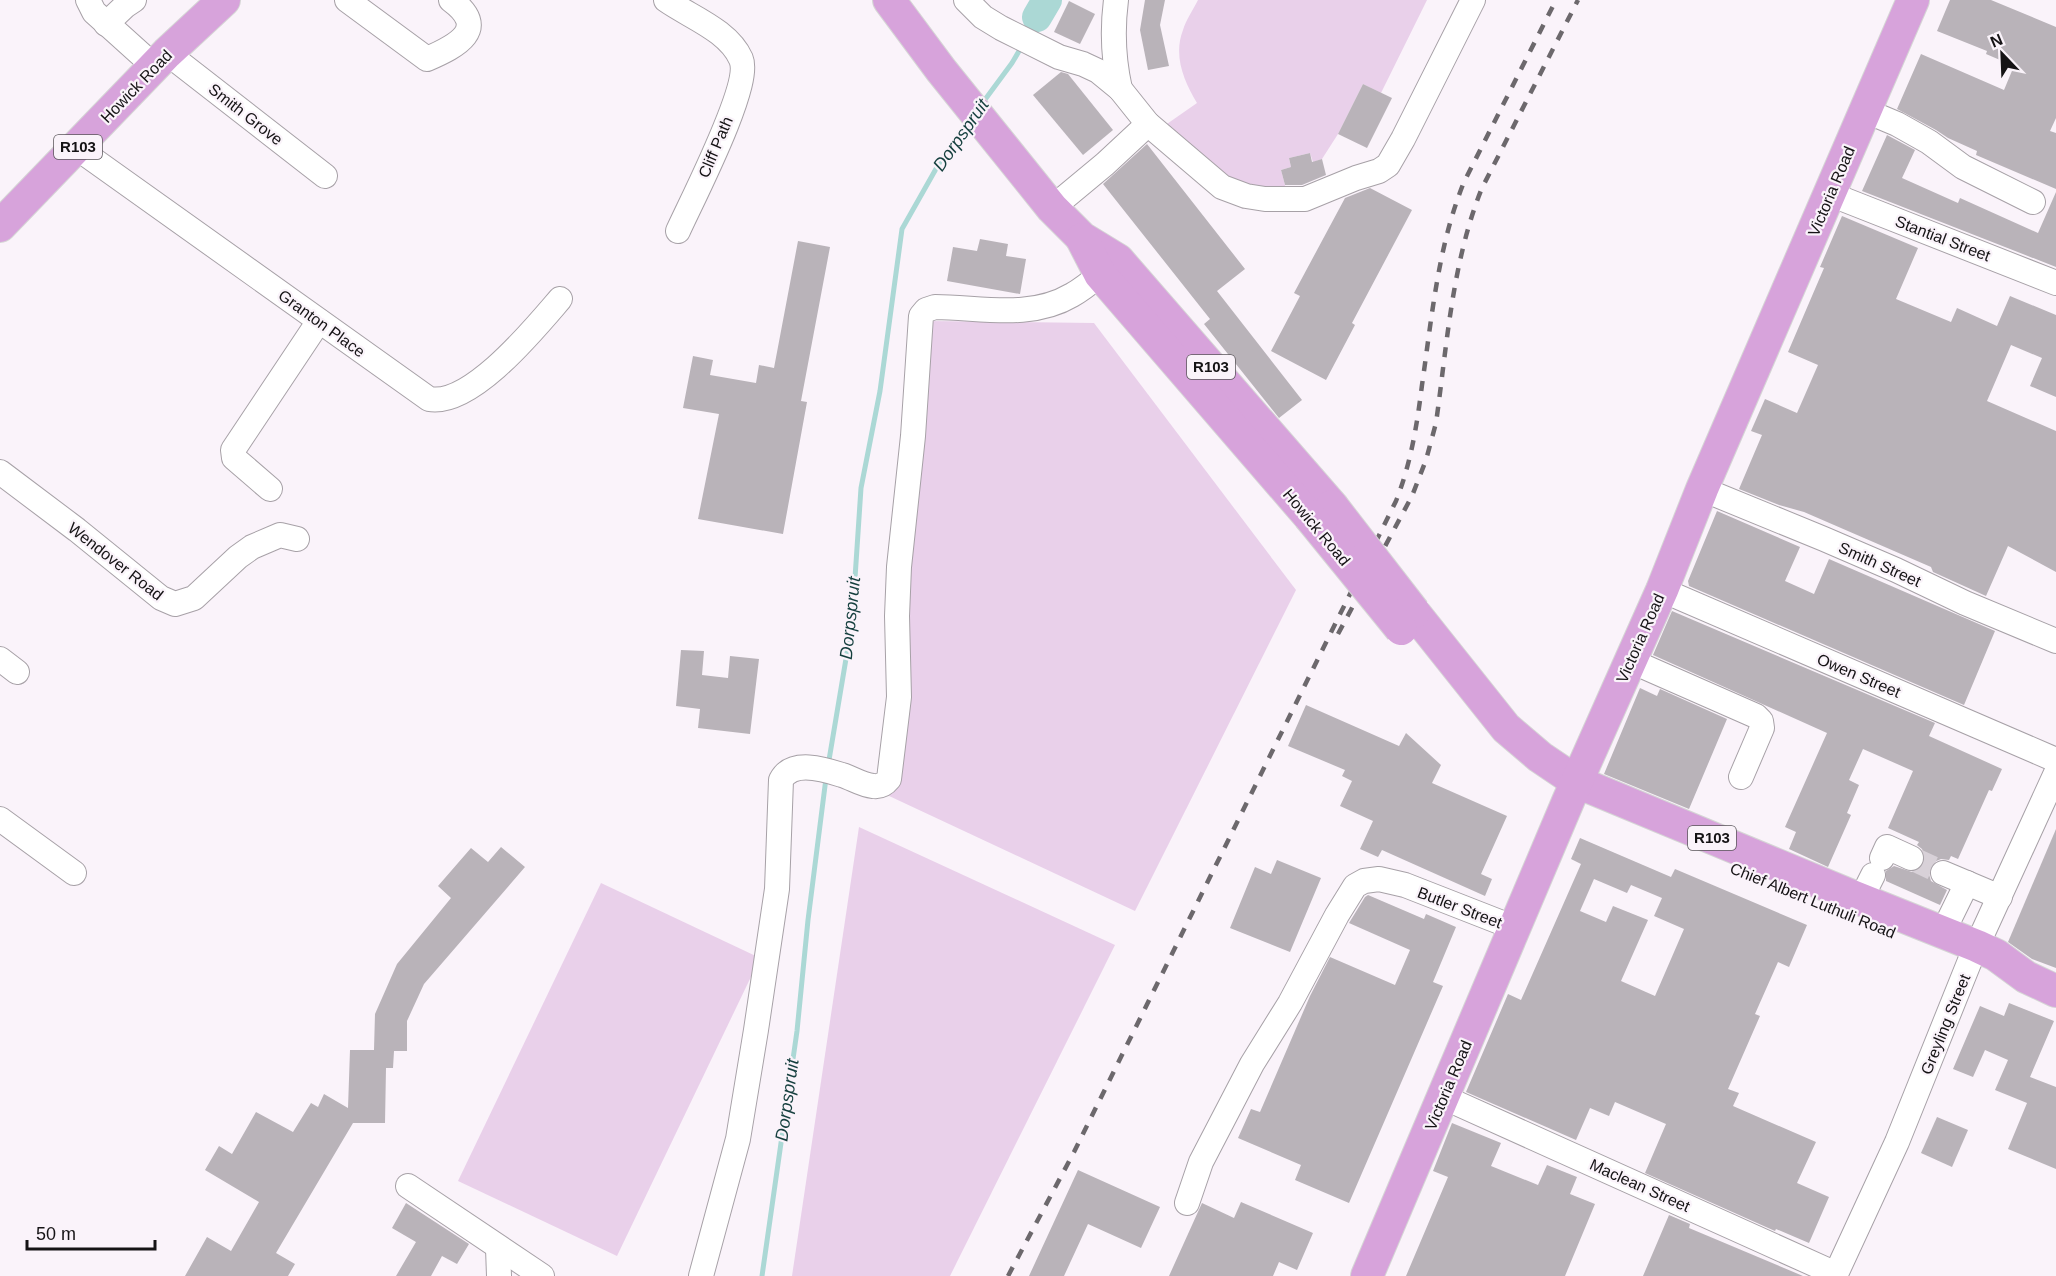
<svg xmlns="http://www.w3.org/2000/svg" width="2056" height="1276" viewBox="0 0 2056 1276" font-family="Helvetica,sans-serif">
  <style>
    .green { fill: #e9d0ea }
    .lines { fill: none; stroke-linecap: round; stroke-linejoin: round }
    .stream { stroke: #abd8d5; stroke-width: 5 }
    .river { stroke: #abd8d5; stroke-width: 30 }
    .building { fill: #b9b3b9; fill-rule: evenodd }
    .minor-tunnel { stroke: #d8d1d8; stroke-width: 24; stroke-dasharray: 24 12; stroke-linecap: butt }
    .minor-casing { stroke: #a7a1a7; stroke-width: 26 }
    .major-casing { stroke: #d5d5d5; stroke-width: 34 }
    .minor { stroke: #fff; stroke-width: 24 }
    .major { stroke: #d7a3db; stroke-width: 32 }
    .rail { stroke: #6c686c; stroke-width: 4.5; stroke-dasharray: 10 10; stroke-linecap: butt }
    .major-bridge-casing { stroke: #d5d5d5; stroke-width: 34; stroke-linecap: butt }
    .major-bridge { stroke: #d7a3db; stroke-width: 32 }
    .labels { text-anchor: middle; stroke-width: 4.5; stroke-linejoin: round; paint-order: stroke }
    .shield { fill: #faf3fa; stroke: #5a565a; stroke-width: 1.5 }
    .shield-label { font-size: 15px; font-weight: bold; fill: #151315 }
    .street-label { font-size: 16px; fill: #151315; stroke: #faf3fa }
    .water-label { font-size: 18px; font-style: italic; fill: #153f3e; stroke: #faf3fa }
  </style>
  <rect width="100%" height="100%" fill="#faf3fa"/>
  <!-- green -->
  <g class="green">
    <path d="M 1198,0 L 1427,0 L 1381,93 L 1363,84 L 1338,134 L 1322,159 L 1313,162 L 1310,153 L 1289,158 L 1291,167 L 1281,170 L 1286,189 L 1220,183 L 1164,126 L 1197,103 C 1184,81 1173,56 1183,30 C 1186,20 1193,10 1198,0 Z"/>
    <polygon points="928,321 1094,323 1296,590 1135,911 887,795"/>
    <polygon points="859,827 1115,945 950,1276 792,1276"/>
    <polygon points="601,883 760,958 617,1256 458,1181"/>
  </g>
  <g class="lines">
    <!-- stream -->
    <g class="stream">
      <polyline points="1028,35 1037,17"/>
      <polyline points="981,105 1012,63 1022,46"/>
      <polyline points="828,766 852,623 861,488 880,391 902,229 941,160 968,122"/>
      <polyline points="762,1276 797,1031 808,920 826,778"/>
    </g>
    <!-- river -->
    <polyline class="river" points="1037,17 1047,0"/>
  </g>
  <!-- building -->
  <g class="building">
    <polygon points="1145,0 1165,0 1160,25 1169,66 1148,70 1140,30"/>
    <polygon points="1950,0 1991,0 2056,27 2056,118 2050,131 2056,133 2056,189 1976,155 1977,151 1948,138 1936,130 1897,109 1921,54 2004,90 2014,66 1986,54 1987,51 1937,31"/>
    <polygon points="1069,1 1095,14 1080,44 1054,32"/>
    <polygon points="1061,72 1068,74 1113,130 1083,155 1033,95"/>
    <polygon points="1363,84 1392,98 1367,148 1338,134"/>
    <polygon points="1887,135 1915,150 1902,178 1958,203 1960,198 2038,233 2056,192 2056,267 1862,191"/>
    <polygon points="1147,144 1245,269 1217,291 1302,400 1279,418 1204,324 1210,319 1103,184"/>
    <polygon points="1310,153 1312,162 1322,159 1326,175 1302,185 1285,185 1281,170 1291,167 1289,158"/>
    <polygon points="1370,188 1412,210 1352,323 1355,325 1326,380 1271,351 1300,296 1294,293 1345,198"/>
    <polygon points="1842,216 1918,248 1896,299 1951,322 1957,308 1997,326 2010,296 2056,315 2056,397 2030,386 2042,358 2011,345 1987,401 2056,431 2056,572 2008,546 1986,596 1933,572 1931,567 1804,512 1779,505 1739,489 1762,435 1751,431 1765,399 1797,413 1818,365 1788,352 1824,268 1820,267"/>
    <polygon points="980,239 1008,244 1006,256 1026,259 1020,294 947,281 953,247 977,251"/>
    <polygon points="798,241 830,247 801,401 807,402 783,534 698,519 719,414 683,408 693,356 713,360 710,375 756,383 759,365 774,368"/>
    <polygon points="1717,511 1800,547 1785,581 1814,594 1829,559 1995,631 1964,705 1689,586 1688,581"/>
    <polygon points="1672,611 1935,723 1929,736 2002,769 1992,791 1989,790 1958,859 1951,856 1949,860 1941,859 1934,862 1930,867 1929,874 1931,881 1947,890 1940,905 1886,881 1886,871 1894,866 1912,872 1920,869 1924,863 1925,856 1922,849 1917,845 1919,842 1888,828 1913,771 1863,749 1849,780 1859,785 1847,813 1851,815 1828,867 1789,849 1796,832 1785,827 1827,733 1653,655"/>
    <polygon points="681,650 704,651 702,675 728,678 730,656 759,659 750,734 698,728 700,709 676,706"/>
    <polygon points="1640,688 1657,696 1660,689 1727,719 1689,809 1604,774"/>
    <polygon points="1306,705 1399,746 1406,733 1441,765 1432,783 1507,816 1481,874 1492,879 1485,896 1382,850 1378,857 1360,849 1373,821 1340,806 1352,781 1342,776 1345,770 1288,746"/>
    <polygon points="2056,829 2056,968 2032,959 2008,942"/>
    <path d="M 1580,838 L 1671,877 L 1675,869 L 1807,925 L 1789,967 L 1778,962 L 1755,1014 L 1760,1016 L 1728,1089 L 1739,1093 L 1733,1106 L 1816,1142 L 1797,1183 L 1829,1197 L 1809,1243 L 1776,1229 L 1775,1231 L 1645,1173 L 1666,1124 L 1615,1102 L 1609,1116 L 1590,1108 L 1576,1140 L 1466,1092 L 1508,994 L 1521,1000 L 1581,864 L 1571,859 ZM 1594,879 L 1627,893 L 1631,885 L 1662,898 L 1654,916 L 1684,929 L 1655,996 L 1621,981 L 1648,920 L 1613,906 L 1606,922 L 1580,911 Z"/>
    <polygon points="501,847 525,867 424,984 407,1021 407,1051 394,1051 393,1068 386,1068 385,1123 353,1123 276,1253 295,1264 288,1276 185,1276 207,1237 231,1251 259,1202 205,1170 219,1146 232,1154 256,1112 293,1132 311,1103 318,1107 324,1094 348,1108 350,1050 374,1050 375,1014 397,964 451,898 438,886 471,848 488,862"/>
    <polygon points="1277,860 1321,878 1290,952 1230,928 1255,867 1271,874"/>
    <polygon points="1368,895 1424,919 1426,914 1456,927 1433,982 1443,986 1349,1203 1295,1180 1301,1165 1238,1138 1251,1109 1260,1112 1310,996 1330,957 1395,985 1410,950 1349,923 1365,897"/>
    <polygon points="2009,1003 2054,1021 2030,1077 2056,1087 2056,1169 2008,1149 2027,1103 1995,1090 2008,1060 1985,1050 1973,1077 1953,1069 1980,1006 2004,1016"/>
    <polygon points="1937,1117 1968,1130 1952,1167 1921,1153"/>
    <polygon points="1452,1123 1501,1143 1491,1166 1538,1185 1547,1165 1577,1177 1570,1194 1595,1204 1565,1276 1406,1276 1448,1177 1433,1171"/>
    <polygon points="1078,1170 1160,1207 1141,1248 1088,1224 1064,1276 1029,1276"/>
    <polygon points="1241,1202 1313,1233 1297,1270 1279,1262 1273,1276 1169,1276 1202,1203 1234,1218"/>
    <polygon points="406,1203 469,1244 457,1264 442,1256 431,1276 396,1276 416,1242 392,1228"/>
    <polygon points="1669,1215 1690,1224 1689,1228 1803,1276 1643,1276"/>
  </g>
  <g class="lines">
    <!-- minor-tunnel -->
    <polyline class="minor-tunnel" points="1911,858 1943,873"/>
    <!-- minor casing -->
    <g class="minor-casing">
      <g id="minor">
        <polyline points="88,0 94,12 155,67"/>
        <path d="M 347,0 L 427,59 C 457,46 490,29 451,0"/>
        <path d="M 666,0 C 690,17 728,30 741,59 C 752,85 691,202 678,231"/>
        <polyline points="966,0 983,17 1001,28 1059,57 1083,64 1098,71 1120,89 1148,124 1222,187 1246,196 1265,199 1305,199 1356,178 1379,171 1388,165 1403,139 1473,0"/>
        <path d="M 1116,0 C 1112,31 1113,58 1120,89"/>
        <polyline points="106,24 125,6 134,0"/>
        <polyline points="167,53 325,176"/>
        <polyline points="1866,111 1897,124 1929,142 1963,167 2033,202"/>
        <path d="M 77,148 L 429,399 C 471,407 535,328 560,299"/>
        <polyline points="1830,194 2056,283"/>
        <polyline points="1052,208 1105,164 1148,124"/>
        <polyline points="0,472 77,530 161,598 175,604 194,598 238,557 252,547 280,535 297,539"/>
        <polyline points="270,489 234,458 233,450 319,321"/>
        <polyline points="1702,489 1824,539 1896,570 1965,603 2056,641"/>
        <polyline points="1662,590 2056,760"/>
        <polyline points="0,659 17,672"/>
        <polyline points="1631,661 1756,716 1761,721 1762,728 1741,777"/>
        <polyline points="0,819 74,873"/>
        <polyline points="1882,858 1887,847 1911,858"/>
        <polyline points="1943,873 2000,897"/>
        <polyline points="1861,899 1873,875"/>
        <polyline points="1943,932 1967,883"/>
        <polyline points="1443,1097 1836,1274"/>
        <polyline points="408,1186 542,1276"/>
        <polyline points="1187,1203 1201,1162 1252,1064 1290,1003 1337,915 1355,886 1364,881 1379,879 1405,885 1515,928"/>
        <polyline points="498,1248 499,1276"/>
        <path d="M 701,1276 L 738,1139 L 756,1030 L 777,889 L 781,780 C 792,759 824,769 842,775 C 852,778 862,785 873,786 C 880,787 885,784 889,779 L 899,697 L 897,616 L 899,567 L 913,436 L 921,316 L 926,310 L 935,307 C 980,307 1030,320 1072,295 C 1087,287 1100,274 1113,264"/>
        <polyline points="1835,1276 1897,1142 1969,963 2056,773"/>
      </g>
    </g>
    <!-- major casing -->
    <g class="major-casing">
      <g id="major">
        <polyline points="889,0 941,70 1052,208 1082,238 1118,260 1332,506"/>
        <polyline points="0,226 167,53 224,0"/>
        <polyline points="1082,239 1100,274 1309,516"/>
        <polyline points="1416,615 1506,728 1540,757 1577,782 1847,894 1977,946 1996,955 2026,977 2056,991"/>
        <polyline points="1367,1276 1569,799 1662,590 1702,489 1913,0"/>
      </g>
    </g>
    <!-- minor -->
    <use href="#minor" class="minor"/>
    <!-- major -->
    <use href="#major" class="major"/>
    <!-- rail -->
    <g class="rail">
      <path d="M 1338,634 L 1412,496 L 1426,460 L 1436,423 C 1447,345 1452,262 1482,188 L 1578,0"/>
      <path d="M 1008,1276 L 1074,1152 L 1396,501 C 1411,463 1417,425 1422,385 C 1432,316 1438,246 1464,182 L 1556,0"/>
    </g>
    <!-- major-bridge casing -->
    <g class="major-bridge-casing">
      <g id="major-bridge">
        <polyline points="1332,506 1414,612"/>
        <polyline points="1309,516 1401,629"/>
      </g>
    </g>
    <!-- major-bridge -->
    <use href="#major-bridge" class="major-bridge"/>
  </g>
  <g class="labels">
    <!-- shield labels -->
    <g class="shield">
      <rect x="54" y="135" width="48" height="24" rx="4.5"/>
      <rect x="1187" y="355" width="48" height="24" rx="4.5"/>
      <rect x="1688" y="826" width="48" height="24" rx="4.5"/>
    </g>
    <g class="shield-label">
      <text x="78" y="152">R103</text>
      <text x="1211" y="372">R103</text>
      <text x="1712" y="843">R103</text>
    </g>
    <!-- street labels -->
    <g class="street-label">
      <text transform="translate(136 86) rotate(-46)" y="6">Howick Road</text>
      <text transform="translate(246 114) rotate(38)" y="6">Smith Grove</text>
      <text transform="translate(715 147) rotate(-67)" y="6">Cliff Path</text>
      <text transform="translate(1831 191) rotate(-67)" y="6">Victoria Road</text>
      <text transform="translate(1943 238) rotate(21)" y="6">Stantial Street</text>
      <text transform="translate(322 323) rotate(36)" y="6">Granton Place</text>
      <text transform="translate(1317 527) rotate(50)" y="6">Howick Road</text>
      <text transform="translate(116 561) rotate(38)" y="6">Wendover Road</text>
      <text transform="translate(1880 564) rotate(24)" y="6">Smith Street</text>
      <text transform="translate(1640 638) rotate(-66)" y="6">Victoria Road</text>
      <text transform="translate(1859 675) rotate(23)" y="6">Owen Street</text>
      <text transform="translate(1813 900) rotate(22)" y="6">Chief Albert Luthuli Road</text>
      <text transform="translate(1460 907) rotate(21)" y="6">Butler Street</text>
      <text transform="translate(1945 1024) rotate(-68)" y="6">Greyling Street</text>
      <text transform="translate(1448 1085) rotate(-67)" y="6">Victoria Road</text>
      <text transform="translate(1640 1185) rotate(24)" y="6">Maclean Street</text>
    </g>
    <!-- water labels -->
    <g class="water-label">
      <text transform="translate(961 135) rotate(-55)" y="6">Dorpspruit</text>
      <text transform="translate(850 618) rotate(-84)" y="6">Dorpspruit</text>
      <text transform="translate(787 1100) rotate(-82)" y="6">Dorpspruit</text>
    </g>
  </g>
  <!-- north arrow -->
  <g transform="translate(2002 54) rotate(337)" stroke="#faf3fa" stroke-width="4.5" paint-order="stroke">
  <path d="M0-4.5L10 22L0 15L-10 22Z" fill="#151315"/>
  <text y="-9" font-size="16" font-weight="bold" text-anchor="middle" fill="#151315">N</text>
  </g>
  <!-- scale -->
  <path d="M27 1240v9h128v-9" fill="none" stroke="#151315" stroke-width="3"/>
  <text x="36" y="1240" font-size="18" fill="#151315" stroke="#faf3fa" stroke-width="4.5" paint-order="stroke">50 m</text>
</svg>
